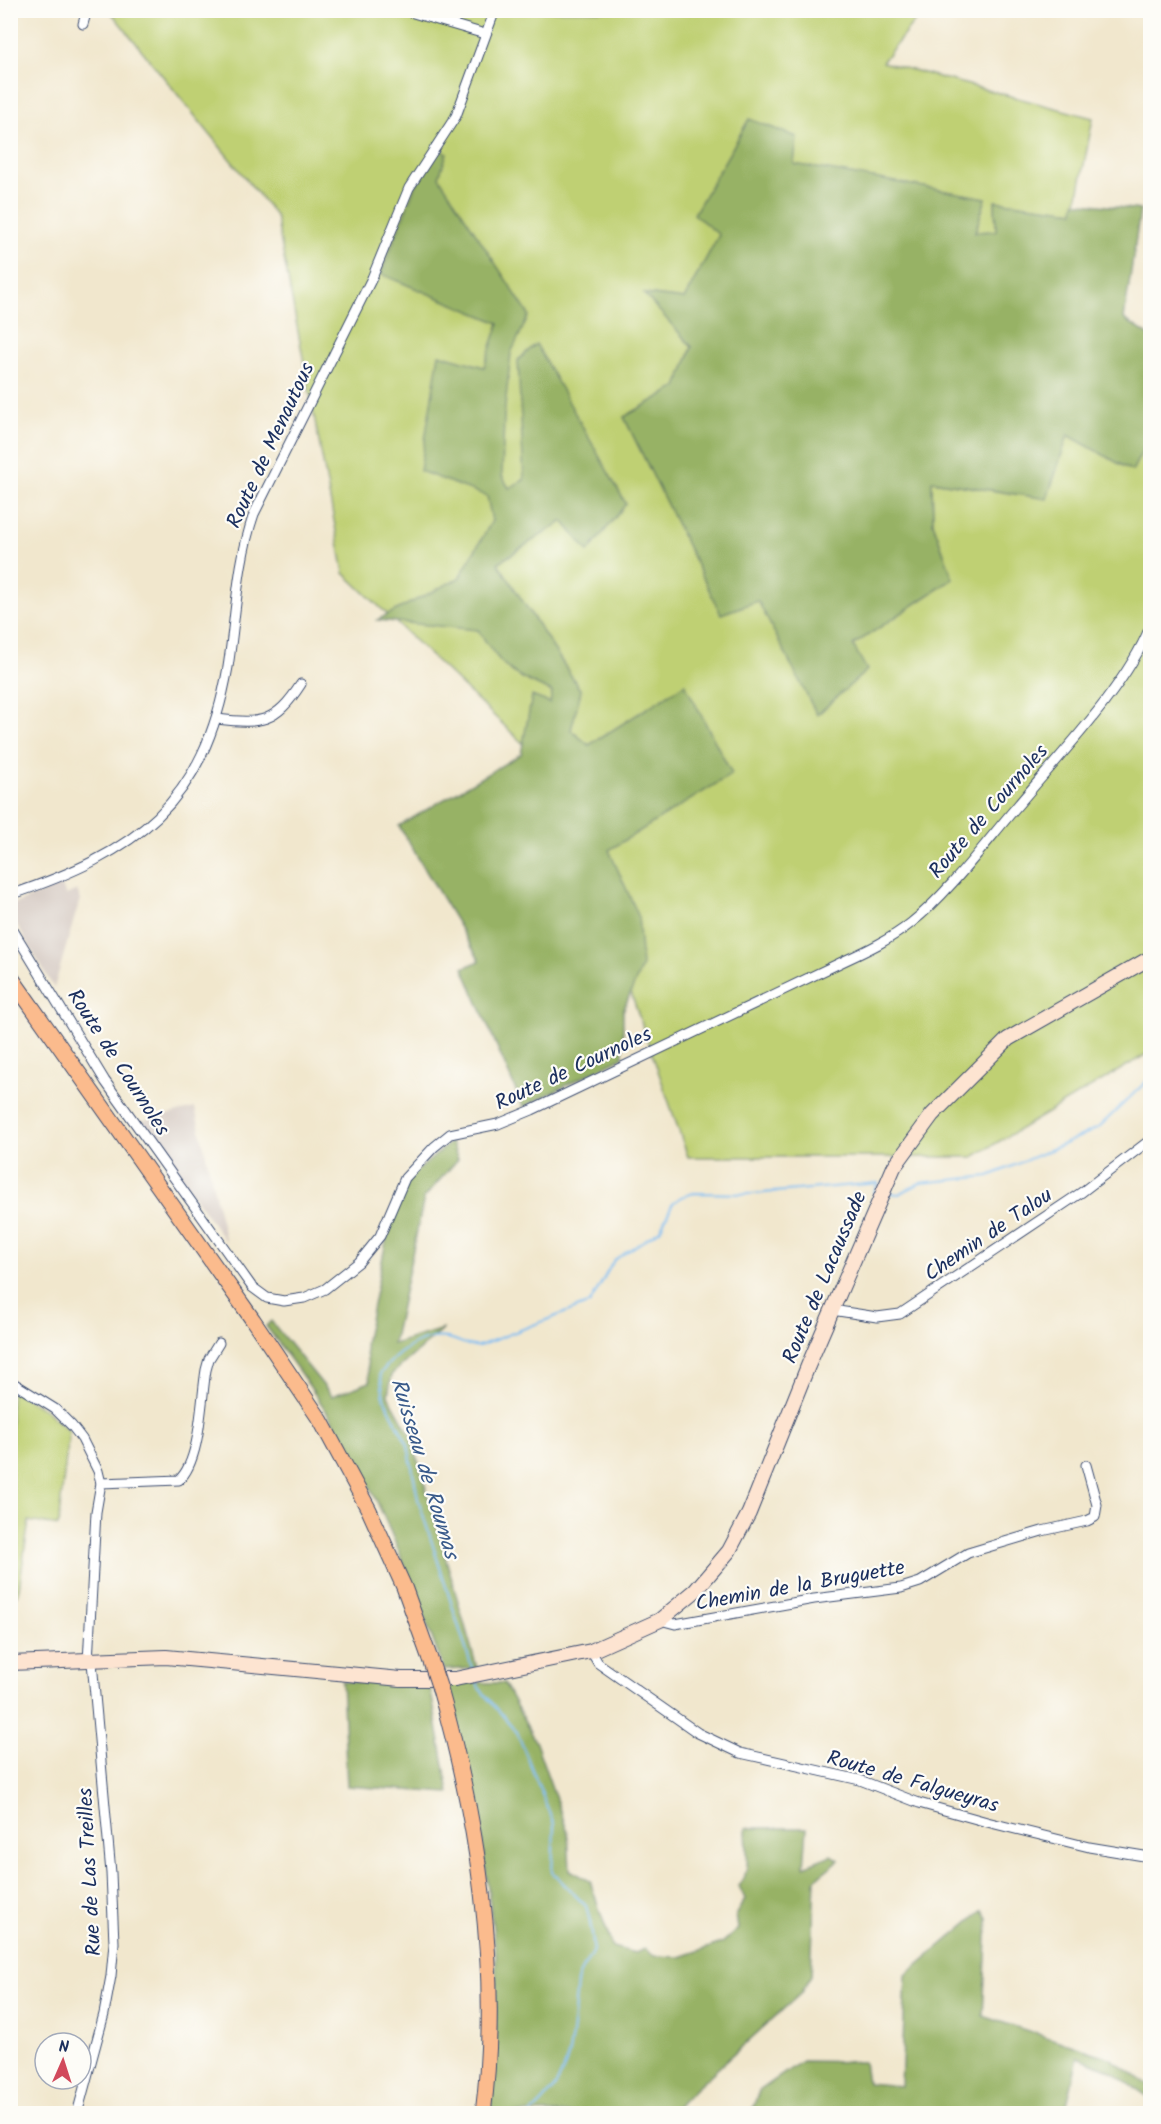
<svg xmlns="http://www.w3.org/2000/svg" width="1161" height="2124" viewBox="0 0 1161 2124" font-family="Kalam,sans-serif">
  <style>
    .industrial { fill: #cec1ba }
    .green { fill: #bfd073; stroke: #6d8068; stroke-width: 1.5 }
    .forest { fill: #97b265; stroke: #597062; stroke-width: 1.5 }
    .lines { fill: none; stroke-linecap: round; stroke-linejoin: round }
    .stream { stroke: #7ebdf2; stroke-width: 2 }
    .street-casing { stroke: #3b4b6f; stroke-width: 11 }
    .secondary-casing { stroke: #3b4b6f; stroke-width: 16 }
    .primary-casing { stroke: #3b4b6f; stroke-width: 17 }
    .street { stroke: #fff; stroke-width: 9 }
    .secondary { stroke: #fde4d1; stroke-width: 14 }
    .primary { stroke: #fbbb8d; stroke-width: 15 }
    .primary-bridge-casing { stroke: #3b4b6f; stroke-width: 17; stroke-linecap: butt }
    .primary-bridge { stroke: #fbbb8d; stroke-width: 15 }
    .labels { text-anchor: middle; stroke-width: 4.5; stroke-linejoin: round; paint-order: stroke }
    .street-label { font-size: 21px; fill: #1b2f5e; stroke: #fdfcf7 }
    .water-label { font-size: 22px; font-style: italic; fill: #395a8a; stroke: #fdfcf7 }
  </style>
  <rect width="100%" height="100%" fill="#fdfcf7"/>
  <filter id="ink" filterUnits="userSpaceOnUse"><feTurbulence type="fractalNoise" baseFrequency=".0167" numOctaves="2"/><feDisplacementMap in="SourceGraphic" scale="12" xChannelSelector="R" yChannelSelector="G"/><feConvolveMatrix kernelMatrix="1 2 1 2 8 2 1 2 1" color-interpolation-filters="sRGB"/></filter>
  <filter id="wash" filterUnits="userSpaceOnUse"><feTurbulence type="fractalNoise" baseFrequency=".008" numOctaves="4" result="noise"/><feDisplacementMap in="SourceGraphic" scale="24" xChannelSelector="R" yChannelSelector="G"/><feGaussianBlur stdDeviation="1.35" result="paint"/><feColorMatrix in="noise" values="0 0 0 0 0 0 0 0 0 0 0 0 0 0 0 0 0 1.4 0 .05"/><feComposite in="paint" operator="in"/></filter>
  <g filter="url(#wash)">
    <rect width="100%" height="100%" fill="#f1e7cd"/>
    <!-- industrial -->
    <g class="industrial">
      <polygon points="61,884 66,895 77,890 80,899 54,988 11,915 10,906"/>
      <polygon points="195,1108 226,1242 141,1121"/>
    </g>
    <!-- green -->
    <g class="green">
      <polygon points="110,11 923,11 882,62 1093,118 1075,211 995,201 996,231 975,232 986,198 793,164 719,235 684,299 645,294 692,347 677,387 624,417 721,613 758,600 853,645 953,579 933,523 932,481 1047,498 1068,434 1132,471 1150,436 1150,1052 973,1157 688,1157 555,774 344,573 276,216"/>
      <polygon points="11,1389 45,1410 69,1431 58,1526 29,1521 18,1595 10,1594"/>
    </g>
    <!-- forest -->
    <g class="forest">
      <polygon points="749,119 797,137 794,164 986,198 975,232 996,231 995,201 1074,211 1075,202 1140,210 1124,319 1150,336 1150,436 1132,471 1068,435 1047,499 932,481 933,523 953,579 853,645 867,670 817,715 758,601 721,614 624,417 677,387 692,347 644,294 684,299 719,235 694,214"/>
      <path d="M 438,149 L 447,153 L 439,177 L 529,315 L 511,353 L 504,416 L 502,476 L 509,488 L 524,480 L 518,360 L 536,344 L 626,504 L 588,552 L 563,521 L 498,563 L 581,691 L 571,730 L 589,745 L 685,684 L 732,774 L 609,850 L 638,915 L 642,966 L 623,1011 L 623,1057 L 523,1107 L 463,968 L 480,961 L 399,826 L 521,754 L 532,696 L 550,703 L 552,692 C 508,672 505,671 478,630 L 377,620 L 459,578 L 492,521 L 487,496 L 420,471 L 439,354 L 484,367 L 499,323 L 381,274 L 414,189 Z"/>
      <path d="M 451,1142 L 458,1159 L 424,1198 L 393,1344 L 443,1329 L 392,1374 L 388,1395 L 411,1436 L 477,1668 L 444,1670 C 419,1603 395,1535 362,1471 C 335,1420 300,1372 266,1326 L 271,1321 L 332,1396 L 370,1382 L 365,1344 L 390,1222 L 410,1177 Z"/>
      <polygon points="342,1681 430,1686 449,1793 347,1786"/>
      <path d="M 445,1682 L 504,1683 L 536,1743 L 568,1833 L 570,1870 L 590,1881 L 612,1947 L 635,1953 L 645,1949 L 654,1956 L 680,1957 L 722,1943 L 738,1929 L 736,1914 L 745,1899 L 739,1886 C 752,1871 746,1847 746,1828 L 807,1828 L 804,1866 L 831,1855 L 839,1860 L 815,1879 L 811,1976 L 800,1994 L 682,2101 L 672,2113 L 490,2113 L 496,2048 L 496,1954 L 477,1798 Z"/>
      <polygon points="983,1910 988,1918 983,2016 1110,2058 1150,2086 1150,2098 1107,2069 1078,2057 1065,2113 751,2113 759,2091 802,2061 864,2062 867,2083 901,2086 906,1975"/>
    </g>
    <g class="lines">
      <!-- stream -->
      <g class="stream">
        <polyline points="889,1193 899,1194 920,1183 989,1176 1064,1144 1098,1128 1150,1078"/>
        <path d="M 473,1671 L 418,1499 L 408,1445 L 384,1398 L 380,1374 C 395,1354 420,1334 447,1338 C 458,1339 467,1348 479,1346 L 590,1303 L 614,1260 L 660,1230 L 673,1203 L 681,1197 L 694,1193 L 751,1194 L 878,1183 L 874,1192 L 878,1193"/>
        <path d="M 476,1679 L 479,1688 L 517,1732 L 554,1824 L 552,1872 L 586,1906 C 588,1912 595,1944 593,1950 C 588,1963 579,1969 577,1983 C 571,2036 576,2076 530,2114"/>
      </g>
    </g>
  </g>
  <g filter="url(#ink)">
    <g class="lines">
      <!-- street casing -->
      <g class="street-casing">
        <g id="street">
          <polyline points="403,10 485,34"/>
          <polyline points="83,24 87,10"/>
          <path d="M 217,719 C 261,724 275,724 301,684"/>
          <path d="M 10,895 C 137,852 204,805 228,667 C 236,616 237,563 254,514 L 372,278 L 409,188 L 456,116 L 495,10"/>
          <path d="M 10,925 L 105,1081 L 252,1287 L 267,1298 L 284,1301 L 304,1298 L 325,1289 L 359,1262 L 380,1236 L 405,1178 L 434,1147 L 450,1134 L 498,1124 L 532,1110 L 844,961 C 868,950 891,939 911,923 C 948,894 987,841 1018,805 C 1060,755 1126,687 1150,627"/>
          <polyline points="832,1310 877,1317 900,1314 1082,1192 1150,1140"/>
          <polyline points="10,1381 55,1409 72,1426 82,1439 98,1471 101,1483 96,1512 88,1662"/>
          <path d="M 101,1483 L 179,1480 C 201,1460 201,1399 206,1370 L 209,1359 L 219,1343"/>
          <polyline points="660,1620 675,1624 814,1599 901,1588 920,1582 968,1553 1042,1531 1087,1521 1095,1517 1097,1505 1086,1465"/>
          <polyline points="591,1651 598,1663 698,1733 740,1753 860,1780 919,1803 987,1822 1089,1847 1150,1857"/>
          <polyline points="77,2114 104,2014 111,1976 114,1943 111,1873 92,1662"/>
        </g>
      </g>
      <!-- secondary casing -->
      <g class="secondary-casing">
        <polyline id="secondary" points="10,1663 166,1657 401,1679 455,1679 591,1651 660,1620 695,1591 729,1551 749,1513 808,1366 894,1167 932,1115 1008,1039 1150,958"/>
      </g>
      <!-- primary casing -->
      <g class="primary-casing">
        <g id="primary">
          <polyline points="10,976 253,1320 321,1421 369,1510 404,1587 430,1659"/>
          <path d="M 440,1689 C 479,1826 501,1971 483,2114"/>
        </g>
      </g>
      <!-- street -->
      <use href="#street" class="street"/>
      <!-- secondary -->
      <use href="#secondary" class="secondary"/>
      <!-- primary -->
      <use href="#primary" class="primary"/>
      <!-- primary-bridge casing -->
      <g class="primary-bridge-casing">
        <polyline id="primary-bridge" points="430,1659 440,1689"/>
      </g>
      <!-- primary-bridge -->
      <use href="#primary-bridge" class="primary-bridge"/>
    </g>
  </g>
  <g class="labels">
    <!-- street labels -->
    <g class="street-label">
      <text transform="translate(270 445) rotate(-65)" y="7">Route de Menautous</text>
      <text transform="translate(988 811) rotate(-49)" y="7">Route de Cournoles</text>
      <text transform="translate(119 1062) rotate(57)" y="7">Route de Cournoles</text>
      <text transform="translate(573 1068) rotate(-25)" y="7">Route de Cournoles</text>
      <text transform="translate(988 1234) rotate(-34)" y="7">Chemin de Talou</text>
      <text transform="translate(824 1277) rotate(-67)" y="7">Route de Lacaussade</text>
      <text transform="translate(800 1585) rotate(-10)" y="7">Chemin de la Bruguette</text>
      <text transform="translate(913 1781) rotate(16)" y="7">Route de Falgueyras</text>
      <text transform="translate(89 1872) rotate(-93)" y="7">Rue de Las Treilles</text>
    </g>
    <!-- water labels -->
    <g class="water-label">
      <text transform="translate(426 1468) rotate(73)" y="8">Ruisseau de Roumas</text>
    </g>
  </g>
  <!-- margin -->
  <rect width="1161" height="2124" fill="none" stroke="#fdfcf7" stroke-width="36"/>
  <!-- north arrow -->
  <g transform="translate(63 2061) rotate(3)"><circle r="28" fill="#fdfcf7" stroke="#a3aaba" stroke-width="1.5"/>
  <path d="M0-4.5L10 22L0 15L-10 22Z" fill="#d1495b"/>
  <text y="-9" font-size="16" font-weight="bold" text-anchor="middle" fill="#1b2f5e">N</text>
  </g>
</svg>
